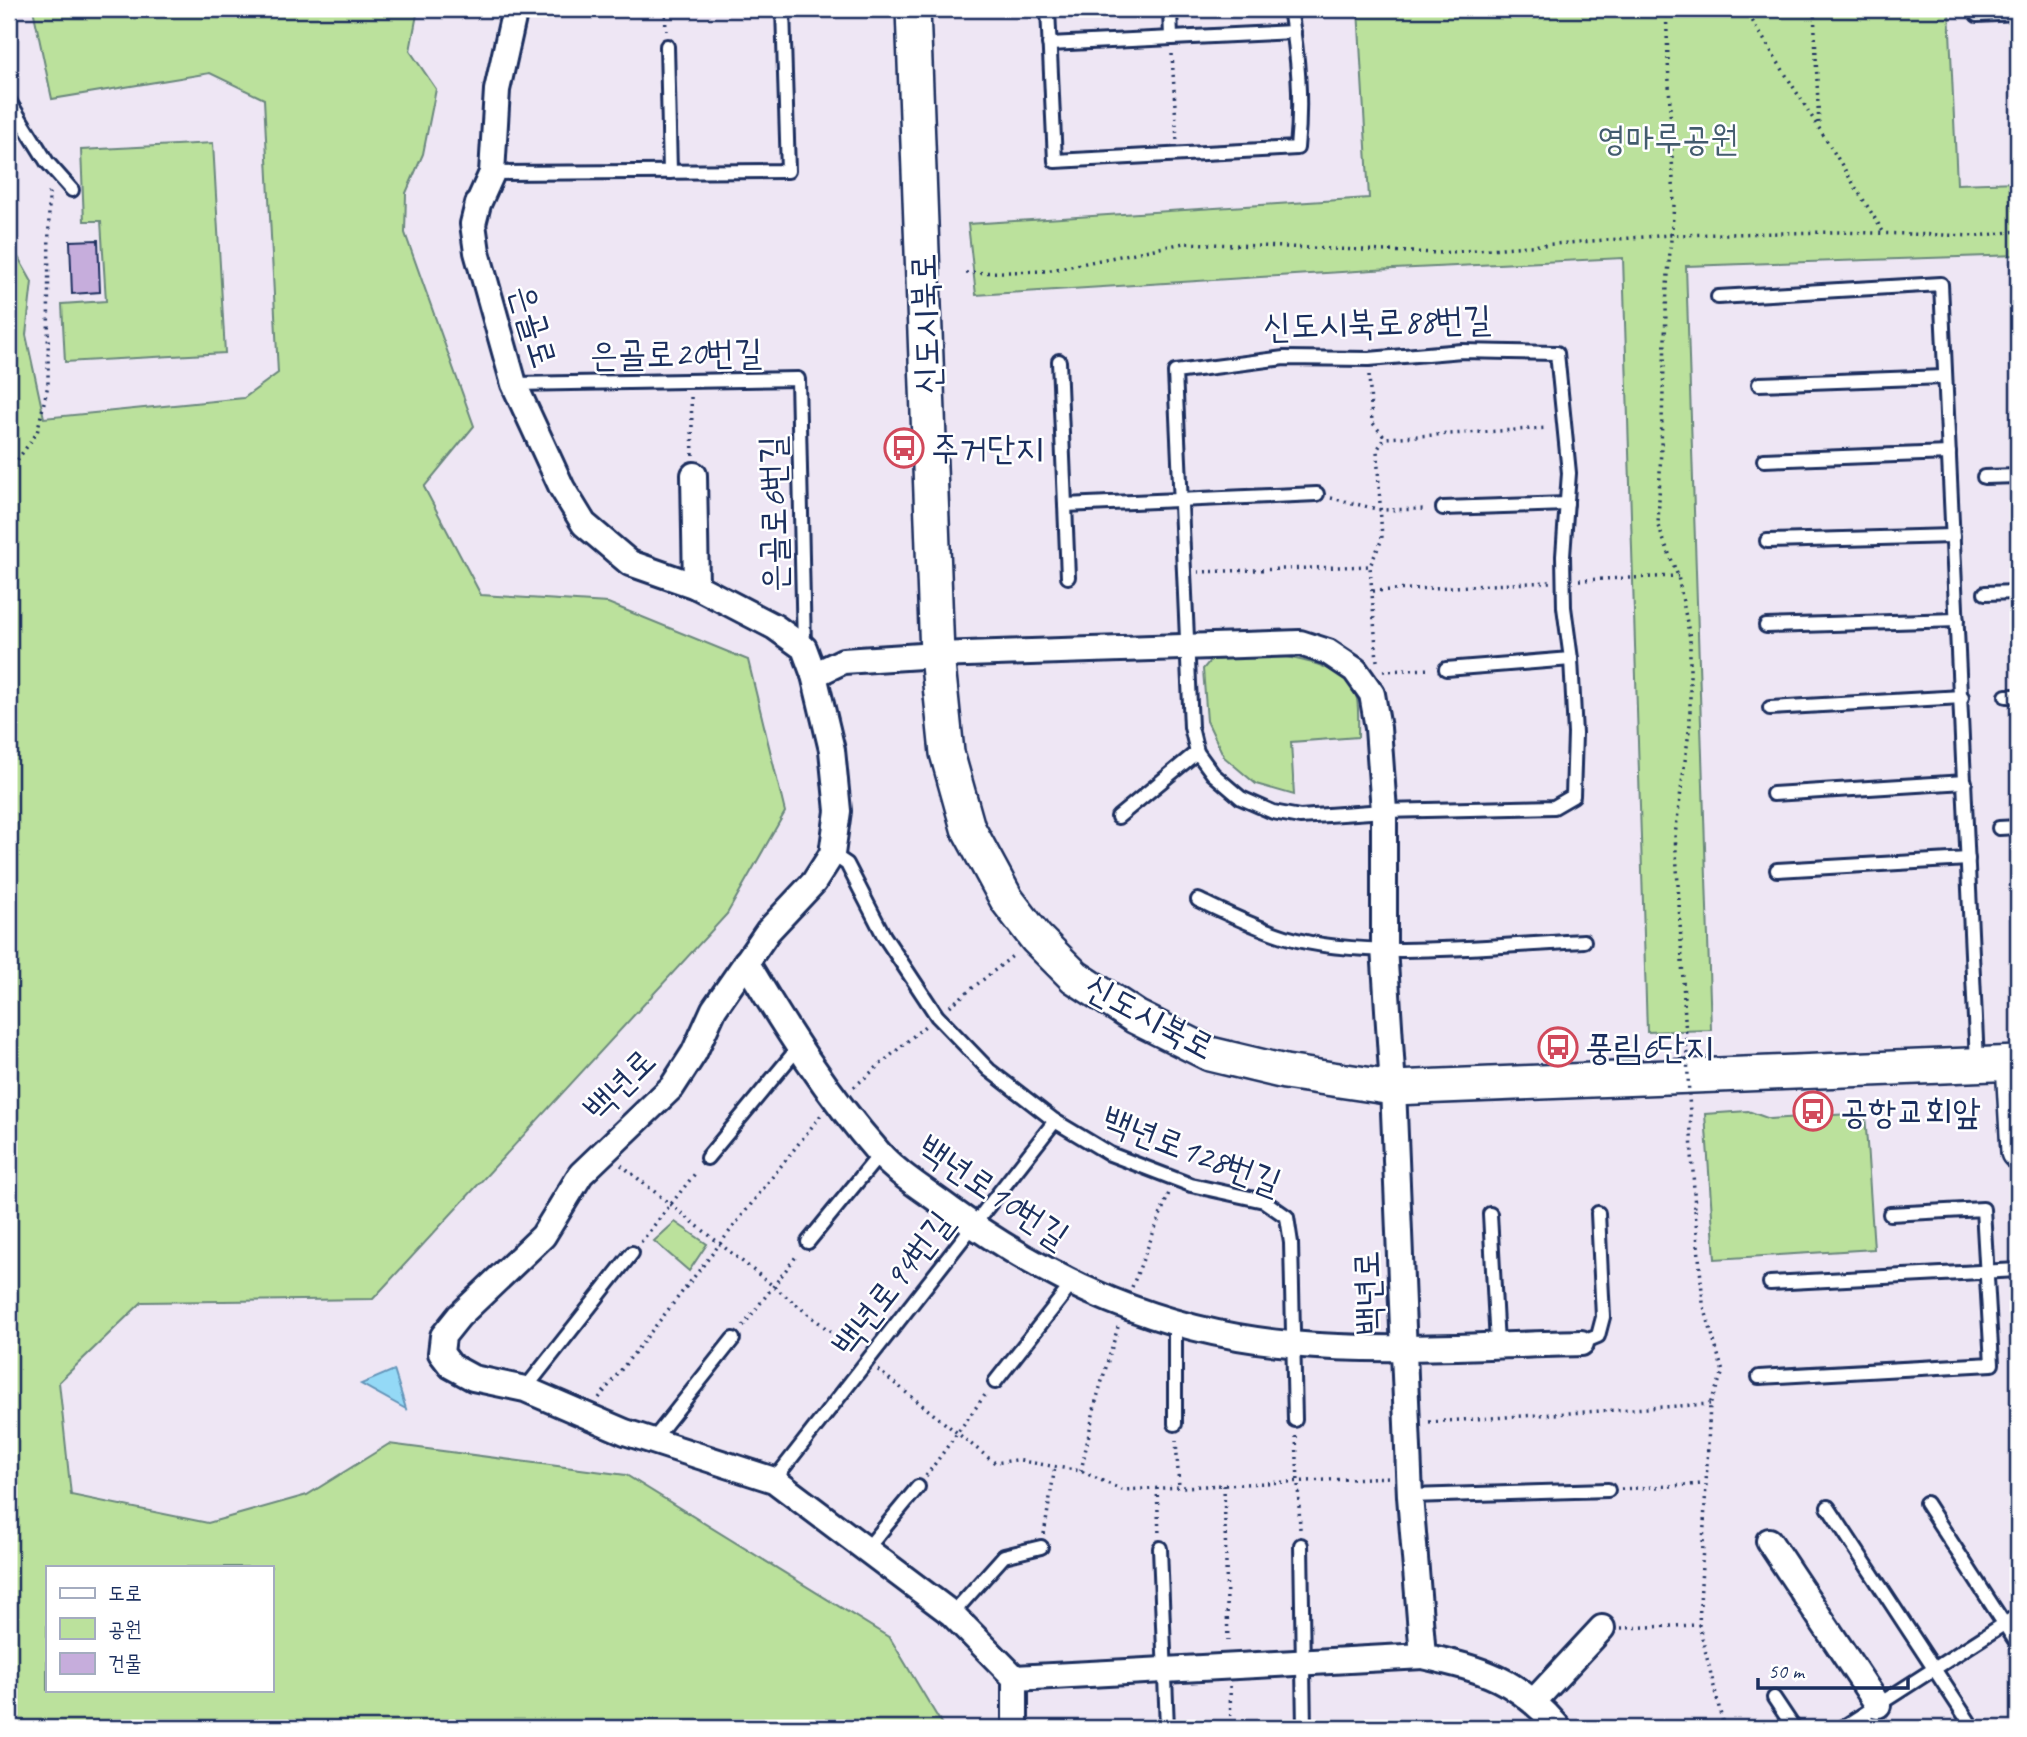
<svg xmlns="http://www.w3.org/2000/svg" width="2027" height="1737" viewBox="0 0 2027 1737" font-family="Caveat,'Poor Story',sans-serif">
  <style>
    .green { fill: #bbe19c; stroke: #6b887d; stroke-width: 2; fill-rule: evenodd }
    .water { fill: #94d9f6; stroke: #6495b9; stroke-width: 2 }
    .building { fill: #c6addc; stroke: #1b2f5e; stroke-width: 2 }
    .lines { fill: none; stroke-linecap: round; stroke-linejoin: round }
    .lane-casing { stroke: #1b2f5e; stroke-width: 18 }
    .street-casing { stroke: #1b2f5e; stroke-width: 30 }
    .secondary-casing { stroke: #1b2f5e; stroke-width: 38 }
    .path { stroke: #1b2f5e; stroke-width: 3.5; stroke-dasharray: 2 5; stroke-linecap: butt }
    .lane { stroke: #fff; stroke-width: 12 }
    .street { stroke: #fff; stroke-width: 24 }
    .secondary { stroke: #fff; stroke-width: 33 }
    .path-bridge { stroke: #1b2f5e; stroke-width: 3.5; stroke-dasharray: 2 5; stroke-linecap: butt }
    .labels { text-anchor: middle; stroke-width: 5; stroke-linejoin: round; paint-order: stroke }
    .park-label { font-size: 35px; fill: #435c6e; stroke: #fff }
    .street-label { font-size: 35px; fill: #1b2f5e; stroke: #fff }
    .poi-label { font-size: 35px; fill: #1b2f5e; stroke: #fff; text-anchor: start }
  </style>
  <rect width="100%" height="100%" fill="#eee6f4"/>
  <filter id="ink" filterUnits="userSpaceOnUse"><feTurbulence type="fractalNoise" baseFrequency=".0143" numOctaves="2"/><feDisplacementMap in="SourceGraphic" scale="14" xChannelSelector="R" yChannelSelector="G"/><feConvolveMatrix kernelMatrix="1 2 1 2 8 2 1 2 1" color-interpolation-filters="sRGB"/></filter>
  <g filter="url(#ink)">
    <!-- green -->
    <g class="green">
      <path d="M 33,9 L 418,9 L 410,51 L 436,89 L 423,154 L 406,193 L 405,233 L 474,426 L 424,487 L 481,595 L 608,603 L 748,660 L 785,812 L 727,914 L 373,1299 L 142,1302 L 59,1382 L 71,1495 L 208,1523 L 307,1495 L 389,1444 L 626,1475 L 890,1638 L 944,1728 L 9,1728 L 9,241 L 32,282 L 26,335 L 44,418 L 244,398 L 278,373 L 264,99 L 210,73 L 52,99 ZM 271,1567 L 271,1690 L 47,1690 L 47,1567 Z"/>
      <polygon points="1358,9 1949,9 1957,184 2018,182 2018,255 1686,266 1711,1030 1647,1032 1623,258 1373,270 976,295 968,224 1369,198"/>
      <polygon points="213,143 225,353 65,362 62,304 106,301 101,221 84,221 81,150"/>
      <path d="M 1275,655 C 1303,660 1349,666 1357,699 C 1359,711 1358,725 1358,737 L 1291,742 L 1294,795 L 1256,784 L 1224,757 L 1207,721 L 1203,669 L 1214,656 Z"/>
      <polygon points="1748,1111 1770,1119 1865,1113 1874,1249 1715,1259 1705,1114"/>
      <polygon points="675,1222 707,1244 689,1271 654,1241"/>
    </g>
    <!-- water -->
    <polygon class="water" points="394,1370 406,1409 361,1384"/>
    <!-- building -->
    <polygon class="building" points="98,240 100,292 72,294 70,241"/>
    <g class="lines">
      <!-- lane casing -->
      <g class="lane-casing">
        <g id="lane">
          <path d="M 1048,9 L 1055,161 L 1297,148 C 1302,99 1298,56 1290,9"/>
          <polyline points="1170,9 1171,38"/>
          <polyline points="1977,15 2018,13"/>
          <polyline points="1049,44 1294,32"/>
          <polyline points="667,46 670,172"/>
          <polyline points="9,101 47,162 72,190"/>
          <polyline points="492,173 788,171 783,9"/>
          <polyline points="1718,297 1941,284 1977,1062"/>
          <polygon points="1462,351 1557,353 1569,473 1563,556 1564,607 1571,659 1575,734 1573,796 1554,807 1384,811 1300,817 1273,812 1241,798 1213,774 1197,752 1191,727 1175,372 1284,358 1369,359"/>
          <polyline points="1059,361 1068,577"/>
          <polyline points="514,384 798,379 804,647"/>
          <polyline points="1759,384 1944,377"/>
          <polyline points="1764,460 1949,453"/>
          <polyline points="1984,477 2018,476"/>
          <polyline points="1065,505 1317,494"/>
          <polyline points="1443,508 1567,504"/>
          <polyline points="1767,541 1953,536"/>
          <polyline points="1985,593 2018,592"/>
          <polyline points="1766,626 1957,620"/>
          <polyline points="1446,669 1571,659"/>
          <polyline points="2006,696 2018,696"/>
          <polyline points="1770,708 1962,697"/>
          <polyline points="1773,794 1965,782"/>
          <polyline points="1118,817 1197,752"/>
          <polyline points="1999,828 2018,827"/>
          <polyline points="832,854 847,864 884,936 937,1016 989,1070 1055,1121 1110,1154 1191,1185 1264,1201 1287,1217 1291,1243 1295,1420"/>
          <polyline points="1777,870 1968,859"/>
          <path d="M 1198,900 C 1226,913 1256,928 1286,937 C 1365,961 1499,945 1584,941"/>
          <polyline points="707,1158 798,1048"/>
          <polyline points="1490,1214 1497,1344"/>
          <polyline points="808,1242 880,1154"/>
          <polyline points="1770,1283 2018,1270"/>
          <polyline points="1175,1325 1175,1424"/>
          <polyline points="1581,1343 1598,1336 1603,1317 1598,1213"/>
          <polyline points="1759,1377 1992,1364 1983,1209 1890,1214"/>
          <polyline points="995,1382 1072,1284"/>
          <polyline points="525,1389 632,1253"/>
          <polyline points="653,1440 733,1339"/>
          <polyline points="774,1480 1055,1121"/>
          <polyline points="1410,1496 1608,1490"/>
          <polyline points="1926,1503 2018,1645"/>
          <polyline points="1828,1507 1973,1728"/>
          <polyline points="1301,1545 1304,1728"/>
          <polyline points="1160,1548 1167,1728"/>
          <polyline points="865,1551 918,1487"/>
          <polyline points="952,1614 1004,1556 1041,1547"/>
          <polyline points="1774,1698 1794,1728"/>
          <polyline points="1863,1715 1872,1728"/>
          <polyline points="1842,1728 2018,1615"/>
        </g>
      </g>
      <!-- street casing -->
      <g class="street-casing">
        <g id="street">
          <path d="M 515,9 L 497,90 L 492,173 L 478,204 L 473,224 L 477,252 L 514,384 L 562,488 L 584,524 L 630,563 L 696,586 L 775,627 L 804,648 L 814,675 L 843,661 L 937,655 L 1300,643 L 1328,652 L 1355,670 L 1372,694 L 1378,728 L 1384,811 L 1384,947 L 1393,1088 L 1410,1496 L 1423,1656 C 1485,1670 1517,1679 1559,1728"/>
          <polyline points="694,475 696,586"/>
          <polyline points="814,675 832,750 838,811 832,854 814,882 768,931 714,1009 694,1053 672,1087 581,1174 543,1236 459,1316 443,1336 441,1353 451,1366 473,1378 525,1389 625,1432 774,1480 952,1614 1015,1678 1015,1728"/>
          <path d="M 746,962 C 786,1029 827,1094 879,1153 C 899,1175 926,1191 950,1209 C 1054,1284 1161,1332 1290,1344 C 1387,1353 1485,1345 1581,1343"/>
          <polyline points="1769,1541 1878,1705"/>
          <polyline points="1015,1678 1423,1656"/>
          <polyline points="1535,1700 1602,1628"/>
        </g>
      </g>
      <!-- secondary casing -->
      <g class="secondary-casing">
        <g id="secondary">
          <polyline points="913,9 937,655 947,753 968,828 1007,900 1036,938 1075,977 1136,1017 1210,1054 1285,1072 1393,1088 2018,1063"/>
          <polyline points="2013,1064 2018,1152"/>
        </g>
      </g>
      <!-- path -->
      <g class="path">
        <polyline points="665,9 666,31"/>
        <polyline points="1666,9 1674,205 1667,286 1658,526 1678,576 1690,638 1690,724 1675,835 1678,884"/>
        <polyline points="1745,9 1884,233"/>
        <polyline points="1814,9 1819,128"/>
        <polyline points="1172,54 1177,141"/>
        <polyline points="966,273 1046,271 1184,243 1438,253 1670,235 1837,232 1978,236 2018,231"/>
        <polyline points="1369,375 1372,422 1385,438"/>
        <polyline points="691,397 693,456"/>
        <polyline points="9,471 37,433 48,385 49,190"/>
        <polyline points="1331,498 1381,510 1427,509"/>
        <polyline points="1198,572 1370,566"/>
        <polyline points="1579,580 1678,576"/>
        <polyline points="1373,591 1550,582"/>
        <polyline points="1377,661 1370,566 1382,539 1377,450 1385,438 1548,428"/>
        <polyline points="1383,671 1431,669"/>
        <polyline points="950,1006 1015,954"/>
        <polyline points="854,1087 925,1026"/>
        <polyline points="621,1165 856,1352"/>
        <polyline points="1695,1210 1703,1303 1723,1372 1710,1404 1699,1625 1724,1728"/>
        <polyline points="641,1242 697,1171"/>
        <polyline points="1132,1287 1169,1193"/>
        <polyline points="743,1326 798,1254"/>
        <polyline points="878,1370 995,1463 1016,1460 1081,1471 1122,1490 1389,1477"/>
        <polyline points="599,1398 821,1115"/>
        <polyline points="1429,1422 1710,1404"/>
        <polyline points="1296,1436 1300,1529"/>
        <polyline points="1176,1440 1179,1487"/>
        <polyline points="1081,1471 1096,1401 1118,1327"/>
        <polyline points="926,1476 985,1395"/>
        <polyline points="1224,1485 1228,1644"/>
        <polyline points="1157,1488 1159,1535"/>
        <polyline points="1621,1489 1704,1484"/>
        <polyline points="1044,1534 1055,1467"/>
        <polyline points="1621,1628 1699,1625"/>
        <polyline points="1230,1686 1231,1728"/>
      </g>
      <!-- lane -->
      <use href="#lane" class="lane"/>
      <!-- street -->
      <use href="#street" class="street"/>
      <!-- secondary -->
      <use href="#secondary" class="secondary"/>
      <!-- path-bridge -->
      <polyline class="path-bridge" points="1678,884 1695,1210"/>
    </g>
  </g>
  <!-- icons -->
  <defs>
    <g id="bus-ring" transform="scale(2.0125)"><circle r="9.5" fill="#fff" stroke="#d1495b" stroke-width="1.5"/><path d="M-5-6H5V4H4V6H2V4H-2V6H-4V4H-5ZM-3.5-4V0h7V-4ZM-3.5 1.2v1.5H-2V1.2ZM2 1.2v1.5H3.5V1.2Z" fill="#d1495b"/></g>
  </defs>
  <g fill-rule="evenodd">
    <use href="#bus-ring" x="904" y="448"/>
    <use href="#bus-ring" x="1558" y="1047"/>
    <use href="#bus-ring" x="1813" y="1111"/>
  </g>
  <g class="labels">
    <!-- park labels -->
    <g class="park-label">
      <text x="1668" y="150">영마루공원</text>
    </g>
    <!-- street labels -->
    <g class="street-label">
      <text transform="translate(1377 322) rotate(-2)" y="12">신도시북로88번길</text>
      <text transform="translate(925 324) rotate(-92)" y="12">신도시북로</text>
      <text transform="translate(534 326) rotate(73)" y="12">은골로</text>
      <text transform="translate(676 353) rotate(-1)" y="12">은골로20번길</text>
      <text transform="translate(773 514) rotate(-91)" y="12">은골로6번길</text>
      <text transform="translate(1150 1016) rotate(28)" y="12">신도시북로</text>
      <text transform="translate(619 1084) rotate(-45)" y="12">백년로</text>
      <text transform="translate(1192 1150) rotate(21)" y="12">백년로128번길</text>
      <text transform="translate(994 1191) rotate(34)" y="12">백년로10번길</text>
      <text transform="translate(892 1283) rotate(-52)" y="12">백년로94번길</text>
      <text transform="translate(1367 1293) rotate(-92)" y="12">백년로</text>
    </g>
    <!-- poi labels -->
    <g class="poi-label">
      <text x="931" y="460">주거단지</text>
      <text x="1585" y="1059">풍림6단지</text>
      <text x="1840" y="1123">공항교회앞</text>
    </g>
  </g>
  <!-- margin -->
  <rect width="2027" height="1737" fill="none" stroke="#fff" stroke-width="35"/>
  <rect x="18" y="18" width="1992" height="1702" fill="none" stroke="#1b2f5e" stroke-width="2.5" filter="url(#ink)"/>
  <!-- legend -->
  <rect x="46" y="1566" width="228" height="126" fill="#ffffff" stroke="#a4acbf" stroke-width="2"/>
  <rect x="60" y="1588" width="35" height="10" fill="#ffffff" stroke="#a4acbf" stroke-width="2"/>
  <text x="108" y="1600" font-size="21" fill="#1b2f5e">도로</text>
  <rect x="60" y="1618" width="35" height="21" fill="#bbe19c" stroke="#a4acbf" stroke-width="2"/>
  <text x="108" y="1636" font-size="21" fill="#1b2f5e">공원</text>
  <rect x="60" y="1653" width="35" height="21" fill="#c6addc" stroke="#a4acbf" stroke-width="2"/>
  <text x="108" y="1670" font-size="21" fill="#1b2f5e">건물</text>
  <!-- scale -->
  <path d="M1758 1678v10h150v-10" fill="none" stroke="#1b2f5e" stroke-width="3.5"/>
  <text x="1768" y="1678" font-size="21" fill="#1b2f5e" stroke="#ffffff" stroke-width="5" paint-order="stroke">50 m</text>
</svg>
